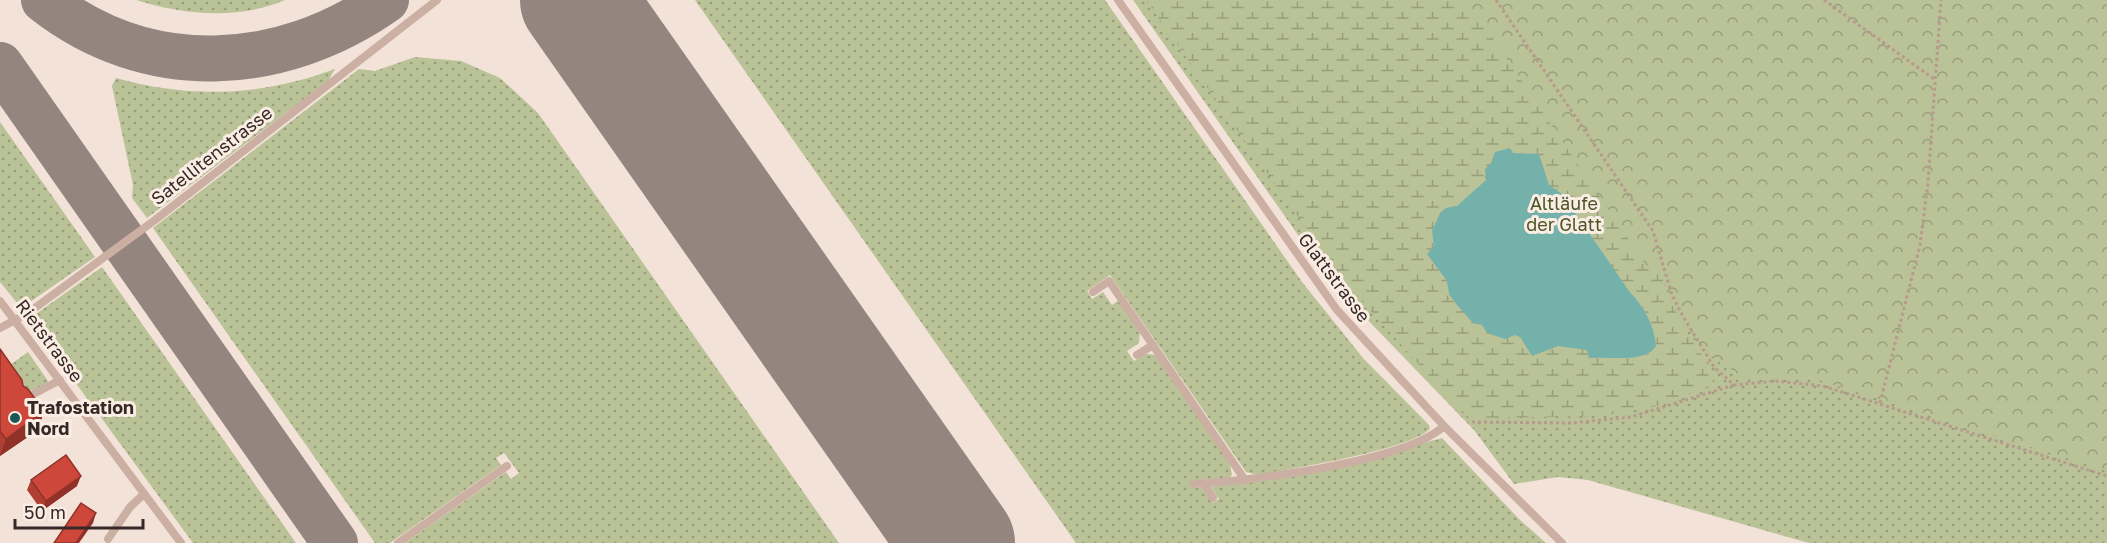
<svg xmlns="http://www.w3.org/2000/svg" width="2107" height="543" viewBox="0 0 2107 543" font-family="'Golos Text',sans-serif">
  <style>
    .grass { fill: url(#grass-dots) }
    .forest { fill: url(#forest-crowns) }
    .wetland { fill: url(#wetland-marsh); fill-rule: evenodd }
    .water { fill: #75b1ab }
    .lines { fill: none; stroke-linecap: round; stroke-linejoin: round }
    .taxiway { stroke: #94857f; stroke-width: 46 }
    .runway { stroke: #94857f; stroke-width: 114 }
    .path { stroke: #b7998d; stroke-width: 3; stroke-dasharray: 3 3; stroke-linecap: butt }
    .lane { stroke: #cbafa3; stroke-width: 8 }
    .wall { fill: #b03e33 }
    .shaded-wall { fill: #903229 }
    .building { fill: #cd483b; stroke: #903229; stroke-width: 1.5 }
    .poi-dot { fill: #195954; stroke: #faede4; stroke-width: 2 }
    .labels { text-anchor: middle; stroke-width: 6; stroke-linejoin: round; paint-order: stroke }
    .street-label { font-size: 18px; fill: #362826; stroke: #faede4 }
    .park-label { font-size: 18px; fill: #4c5528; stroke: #faede4 }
    .poi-label { font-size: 18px; font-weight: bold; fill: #362826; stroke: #faede4; text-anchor: start }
  </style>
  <defs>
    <pattern id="grass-dots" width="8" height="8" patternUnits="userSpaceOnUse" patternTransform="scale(1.5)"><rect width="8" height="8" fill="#bac297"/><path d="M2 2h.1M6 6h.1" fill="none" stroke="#989e7b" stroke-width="1.8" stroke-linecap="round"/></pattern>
    <pattern id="forest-crowns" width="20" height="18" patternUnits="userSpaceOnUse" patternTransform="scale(1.5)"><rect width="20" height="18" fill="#bac297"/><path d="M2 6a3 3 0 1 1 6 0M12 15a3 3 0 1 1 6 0" fill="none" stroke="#989e7b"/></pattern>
    <pattern id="wetland-marsh" width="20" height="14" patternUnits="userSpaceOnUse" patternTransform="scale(1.5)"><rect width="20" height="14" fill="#bac297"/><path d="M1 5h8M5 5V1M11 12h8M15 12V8" fill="none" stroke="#989e7b"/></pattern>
  </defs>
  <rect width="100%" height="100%" fill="#f3e2d8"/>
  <!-- grass -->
  <g class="grass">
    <path d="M 136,0 L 285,0 C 239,20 183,15 136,0 Z"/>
    <path d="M 695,0 L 1105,0 L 1302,282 L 1363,358 L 1429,425 L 1430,429 C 1406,451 1294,468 1258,475 L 1246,472 L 1110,275 L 1087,291 L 1092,299 L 1103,292 L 1112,305 L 1119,300 L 1140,332 L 1139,343 L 1127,351 L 1134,361 L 1146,354 L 1157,355 L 1230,464 L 1232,475 L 1229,478 L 1191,481 L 1191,487 L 1202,488 L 1213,503 L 1219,499 L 1211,487 L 1311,473 L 1442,438 L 1520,520 L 1546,543 L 1076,543 Z"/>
    <polygon points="1133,0 2107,0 2107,543 1809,543 1588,480 1558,477 1514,484 1474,430 1331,282"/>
    <polygon points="415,57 461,61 500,78 538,113 839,543 405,543 506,472 511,479 519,473 504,453 496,458 501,465 390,543 375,543 153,228 359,69 375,71"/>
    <path d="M 335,69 L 328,81 L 147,218 L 132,198 L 133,185 L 112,86 L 116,78 C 191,99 262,96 335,69 Z"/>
    <polygon points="0,122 95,257 30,302 18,304 0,282"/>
    <polygon points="102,267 296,543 193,543 31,322 33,316"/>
    <polygon points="28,352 48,381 44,386 27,392 0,372"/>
  </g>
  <!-- forest -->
  <polygon class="forest" points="1467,0 2107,0 2107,471 1815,379 1741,376 1704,351 1668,297 1660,268 1650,272"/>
  <!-- wetland -->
  <path class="wetland" d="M 1146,0 L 1467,0 L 1650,271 L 1660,268 C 1668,308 1693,340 1714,374 L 1712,385 L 1656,406 L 1602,416 L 1467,418 L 1341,278 ZM 1513,153 L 1539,154 L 1549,186 L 1557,189 L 1629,291 L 1642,304 L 1648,354 L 1589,358 L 1587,350 L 1558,346 L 1547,353 L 1524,347 L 1520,337 L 1473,323 L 1449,294 L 1448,281 L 1428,254 L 1434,246 L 1446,208 C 1468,204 1485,183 1491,163 Z"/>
  <!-- water -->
  <path class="water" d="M 1510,148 L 1513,153 L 1539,154 L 1549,185 L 1562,194 L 1629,291 C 1644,307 1654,324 1656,346 C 1645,364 1607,356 1589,358 L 1587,350 L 1558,346 L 1532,356 L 1520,337 L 1515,335 L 1505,339 L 1487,333 L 1482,325 L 1473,323 L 1457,305 L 1449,294 L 1447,281 L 1427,254 L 1434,246 L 1432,231 L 1440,213 L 1446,208 L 1457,206 L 1486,180 L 1485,169 L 1491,163 L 1495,152 Z"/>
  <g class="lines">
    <!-- taxiway -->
    <g class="taxiway">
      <path d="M 44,0 C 148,82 281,74 386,0"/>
      <polyline points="562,0 602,36"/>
      <polyline points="0,65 335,543"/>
    </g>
    <!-- runway -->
    <polyline class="runway" points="577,0 958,543"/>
    <!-- path -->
    <g class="path">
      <polyline points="1496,0 1653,231 1672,295 1684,318 1714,367 1734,385 1776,381 1823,386 2107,476"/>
      <polyline points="1824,0 1934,79"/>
      <polyline points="1880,403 1920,245 1928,183 1941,0"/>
      <polyline points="1472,422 1571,423 1631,417 1734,385"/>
    </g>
    <!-- lane -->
    <g class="lane">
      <polyline points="1118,0 1337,310 1444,426 1562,543"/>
      <polyline points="1093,292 1109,281 1245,480"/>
      <polyline points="0,301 181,543"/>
      <polyline points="0,328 28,313 155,220 437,0"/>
      <polyline points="1137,355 1153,345"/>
      <polyline points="24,399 60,380"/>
      <path d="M 1194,484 C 1250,481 1405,462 1444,426"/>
      <polyline points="1204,484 1213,498"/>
      <polyline points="108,539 130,507 144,494"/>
      <polyline points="398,543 507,466"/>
    </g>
  </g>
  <!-- wall -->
  <g class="wall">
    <polygon points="0,349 23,386 44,411 38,430 0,456"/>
    <polygon points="31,480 77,486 42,511 27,490"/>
  </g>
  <!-- shaded-wall -->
  <g class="shaded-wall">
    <polygon points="44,411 38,430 0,456 6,439"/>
    <polygon points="81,476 77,486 42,511 46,501"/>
    <polygon points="96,513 93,523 79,543 76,543"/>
  </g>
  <!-- building -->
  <g class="building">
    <polygon points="0,349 22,380 23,386 28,389 44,411 6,439 0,431"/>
    <polygon points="66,455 81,476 46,501 31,480"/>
    <polygon points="81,503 96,513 76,543 54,543"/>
  </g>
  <!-- markers -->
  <circle class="poi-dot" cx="15" cy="418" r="6"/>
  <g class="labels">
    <!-- street labels -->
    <g class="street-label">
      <text transform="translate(212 156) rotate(-38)" y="6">Satellitenstrasse</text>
      <text transform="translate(1334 278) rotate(53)" y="6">Glattstrasse</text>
      <text transform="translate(49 341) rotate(53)" y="6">Rietstrasse</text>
    </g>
    <!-- park labels -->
    <g class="park-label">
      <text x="1564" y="210">Altläufe<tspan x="1564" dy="21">der Glatt</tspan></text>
    </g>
    <!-- poi labels -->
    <g class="poi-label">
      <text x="27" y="414">Trafostation<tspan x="27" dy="21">Nord</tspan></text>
    </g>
  </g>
  <!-- scale -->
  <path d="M15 519v9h128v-9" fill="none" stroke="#362826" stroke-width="3"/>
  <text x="24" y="519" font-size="18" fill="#362826" stroke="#faede4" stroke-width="4.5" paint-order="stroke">50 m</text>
</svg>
